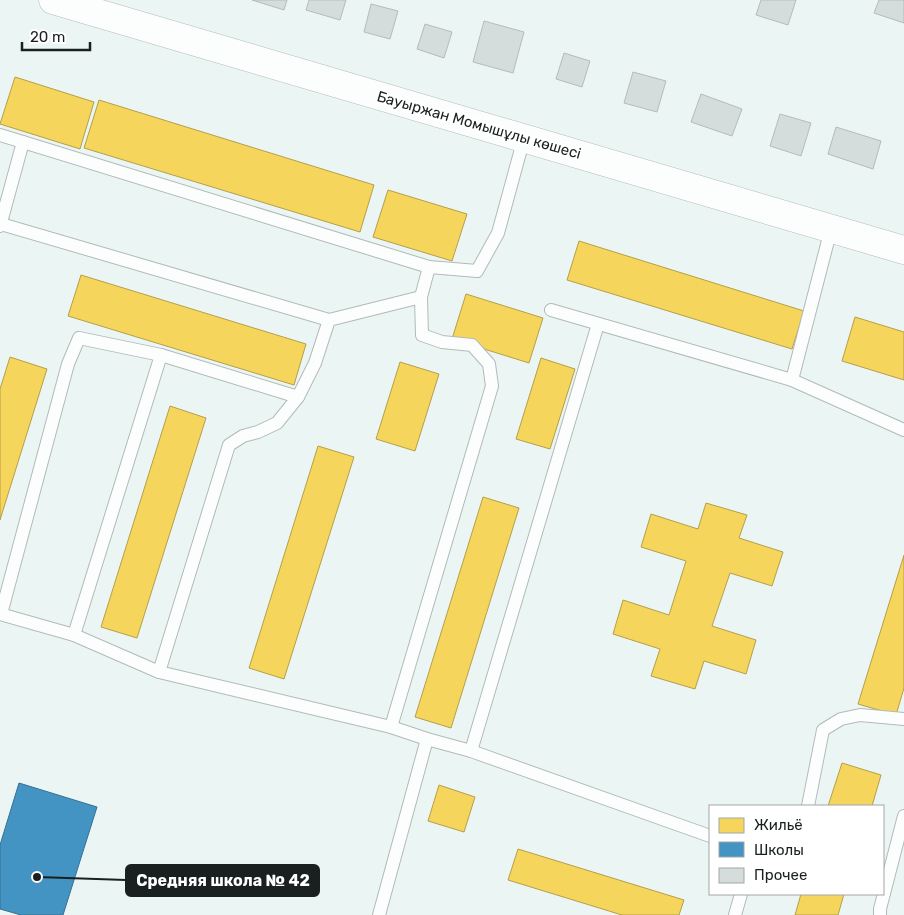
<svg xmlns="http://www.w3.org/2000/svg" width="904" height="915" viewBox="0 0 904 915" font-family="Rubik,sans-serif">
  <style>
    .homes { fill: #f6d55c; stroke: #b49f4a }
    .schools { fill: #4393c3; stroke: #377092 }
    .building { fill: #d4dcdc; stroke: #b4bcbb }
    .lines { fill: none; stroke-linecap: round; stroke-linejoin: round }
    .service-casing { stroke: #b2bab9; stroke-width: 14 }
    .tertiary-casing { stroke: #b2bab9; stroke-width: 29 }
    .service { stroke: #fcfefd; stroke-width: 12 }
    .tertiary { stroke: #fcfefd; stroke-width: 28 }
    .labels { text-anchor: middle; stroke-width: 5; stroke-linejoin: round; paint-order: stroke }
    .street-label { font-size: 15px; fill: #1a2020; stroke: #fff }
    .leader { fill: none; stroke: #1a2020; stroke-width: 2 }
    .callout-dot { fill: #1a2020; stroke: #fff; stroke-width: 2 }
    .callout { fill: #1a2020; stroke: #1a2020; stroke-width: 2 }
    .callout-label { font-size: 16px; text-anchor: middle; font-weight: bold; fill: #fff }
  </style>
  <rect width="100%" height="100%" fill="#ebf6f4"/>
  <!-- homes -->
  <g class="homes">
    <polygon points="15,77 94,102 80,149 0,124"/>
    <polygon points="99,100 374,185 360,232 84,148"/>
    <polygon points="388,190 467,214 452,261 373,237"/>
    <polygon points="579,241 804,311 792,349 567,280"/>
    <polygon points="81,275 306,344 294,385 68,316"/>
    <polygon points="466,294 543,318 529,363 452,339"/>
    <polygon points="855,317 904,332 904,380 842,361"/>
    <polygon points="10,357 47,369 0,520 0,389"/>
    <polygon points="541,358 575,369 550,449 516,439"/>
    <polygon points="400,362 439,374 415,451 376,439"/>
    <polygon points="170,406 206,418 137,638 101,627"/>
    <polygon points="318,446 354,457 284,679 249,668"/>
    <polygon points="483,497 519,508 451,728 415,717"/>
    <polygon points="706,503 747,515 739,538 783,552 772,586 730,573 712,626 756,640 746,674 704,661 695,689 651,676 660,649 613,634 623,600 669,615 686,561 641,547 651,514 698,529"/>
    <polygon points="904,555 904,688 896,715 858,704"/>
    <polygon points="842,763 881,775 872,806 828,806"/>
    <polygon points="439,785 475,797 464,832 428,821"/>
    <polygon points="518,849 684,900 679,915 622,915 508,880"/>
    <polygon points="801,894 844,894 838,915 795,915"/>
  </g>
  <!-- schools -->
  <polygon class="schools" points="19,783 97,807 63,915 21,915 0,909 0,845"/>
  <!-- building -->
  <g class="building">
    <polygon points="252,0 287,0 284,10"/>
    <polygon points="309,0 346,0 340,20 306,10"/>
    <polygon points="761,0 796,0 788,25 756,15"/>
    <polygon points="879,0 904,0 904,23 874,13"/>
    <polygon points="371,4 398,11 390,39 364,32"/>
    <polygon points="484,21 524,32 513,73 473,62"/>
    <polygon points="425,24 452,32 444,58 417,49"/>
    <polygon points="564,53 590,61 582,87 556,79"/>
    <polygon points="633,72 666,81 657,112 624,103"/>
    <polygon points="701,94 742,109 732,136 691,122"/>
    <polygon points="780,114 811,123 801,156 770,146"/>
    <polygon points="836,127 881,141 873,169 828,154"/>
  </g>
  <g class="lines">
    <!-- service casing -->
    <g class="service-casing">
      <g id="service">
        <polyline points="0,135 429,267 477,271 498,233 524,138"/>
        <polyline points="1,224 329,320"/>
        <polyline points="0,226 23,142"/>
        <polyline points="551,310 792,380 904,430"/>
        <polyline points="792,380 831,229"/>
        <polyline points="0,614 74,635 159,672 391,727 427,739 471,751 710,836"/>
        <polyline points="1,614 68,364 79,338 161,355 298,397"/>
        <polyline points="74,635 161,355"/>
        <polyline points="159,672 229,445 243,436 258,432 277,423 298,397 315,363 329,320 421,297"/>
        <polyline points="391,727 492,386 489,364 472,345 442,342 422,335 421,297 429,267"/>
        <polyline points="471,751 598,324"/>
        <polyline points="808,806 823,730 841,719 860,715 904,719"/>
        <polyline points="379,915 427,739"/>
        <polyline points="735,915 741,894"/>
        <polyline points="880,915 880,909 904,816"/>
      </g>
    </g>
    <!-- tertiary casing -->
    <g class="tertiary-casing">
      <polyline id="tertiary" points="53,0 904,250"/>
    </g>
    <!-- service -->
    <use href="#service" class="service"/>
    <!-- tertiary -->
    <use href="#tertiary" class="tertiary"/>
  </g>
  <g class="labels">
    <!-- street labels -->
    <g class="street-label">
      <text transform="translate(479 125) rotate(16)" y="5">Бауыржан Момышұлы көшесі</text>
    </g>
  </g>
  <!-- callouts -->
  <path class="leader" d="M37 877L126 880"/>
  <circle class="callout-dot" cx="37" cy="877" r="5"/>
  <rect class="callout" x="126" y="865" width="193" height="31" rx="5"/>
  <g class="callout-label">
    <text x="223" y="886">Средняя школа № 42</text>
  </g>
  <!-- legend -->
  <rect x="709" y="805" width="175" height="90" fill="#ffffff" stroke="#a3a6a6"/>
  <rect x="719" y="818" width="25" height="15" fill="#f6d55c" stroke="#a3a6a6"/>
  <text x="754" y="830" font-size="15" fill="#1a2020">Жильё</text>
  <rect x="719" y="842" width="25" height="15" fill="#4393c3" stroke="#a3a6a6"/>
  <text x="754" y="855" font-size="15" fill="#1a2020">Школы</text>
  <rect x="719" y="868" width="25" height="15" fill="#d4dcdc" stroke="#a3a6a6"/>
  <text x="754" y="880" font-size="15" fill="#1a2020">Прочее</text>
  <!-- scale -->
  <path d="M22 42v8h68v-8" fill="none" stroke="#1a2020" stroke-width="2.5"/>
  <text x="30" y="42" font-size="15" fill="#1a2020" stroke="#ffffff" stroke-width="4" paint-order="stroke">20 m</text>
</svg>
